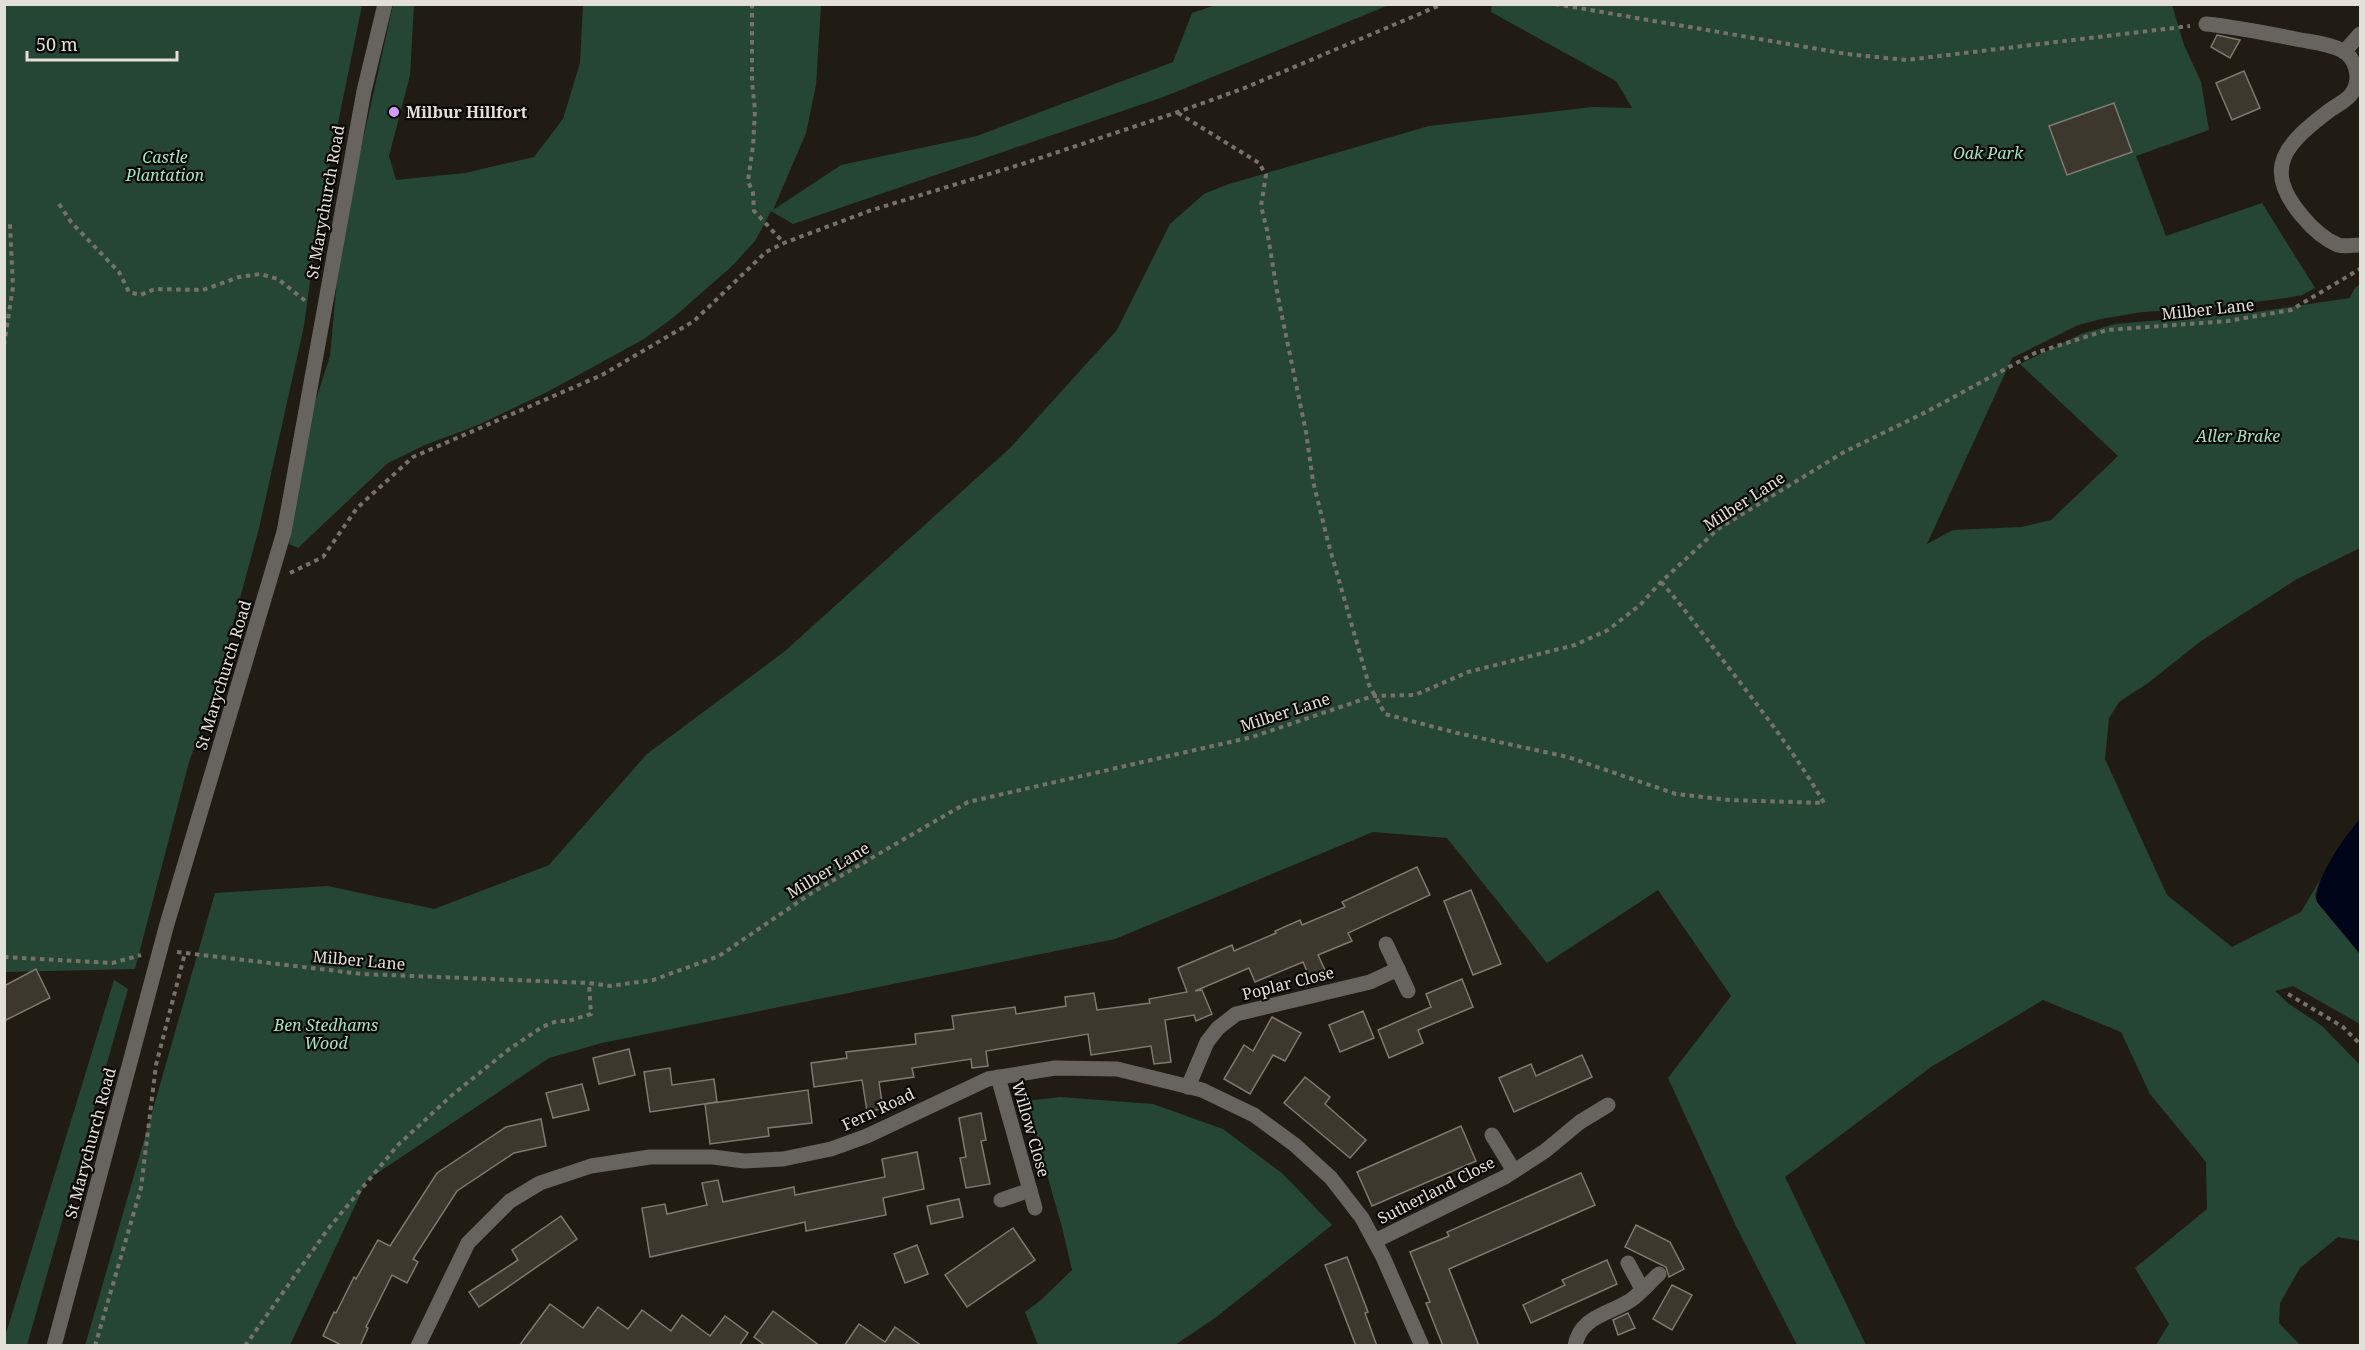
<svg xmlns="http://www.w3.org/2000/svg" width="2365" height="1350" viewBox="0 0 2365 1350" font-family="'Noto Serif',serif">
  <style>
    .green { fill: #264635 }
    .water { fill: #000419 }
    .building { fill: #3d382e; stroke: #7f796e; stroke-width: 1.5 }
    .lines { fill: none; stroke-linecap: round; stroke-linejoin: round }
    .path { stroke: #76726a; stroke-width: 4; stroke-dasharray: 4.5 4.5; stroke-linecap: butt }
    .minor { stroke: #67635f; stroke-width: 15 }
    .poi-dot { fill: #d59cfb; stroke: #090704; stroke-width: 2 }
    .labels { text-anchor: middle; stroke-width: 4.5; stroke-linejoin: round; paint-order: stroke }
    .poi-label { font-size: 16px; font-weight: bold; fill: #e3e0d9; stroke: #090704; text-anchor: start }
    .park-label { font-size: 16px; font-style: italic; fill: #a2e5c0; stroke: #090704 }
    .street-label { font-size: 16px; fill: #e3e0d9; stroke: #090704 }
  </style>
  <rect width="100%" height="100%" fill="#211c13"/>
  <!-- green -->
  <g class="green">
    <polygon points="1219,4 1389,5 1166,96 793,224 771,211 755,241 731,267 674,317 644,339 549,391 478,425 425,445 388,463 298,548 289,544 306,430 330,356 339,259 348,208 393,5 414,5 410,75 389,156 396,180 465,173 534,157 563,119 580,63 583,5 821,5 816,85 806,133 773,210 841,165 977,136 1173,62 1192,13"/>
    <polygon points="4,5 362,5 318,222 304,326 259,528 214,694 189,762 135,969 5,972"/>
    <polygon points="1492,5 2172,5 2184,45 2201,82 2209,130 2136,156 2166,236 2262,203 2315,288 2302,295 2286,298 2207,308 2142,312 2101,319 2078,325 2012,358 1927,544 1953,530 2021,527 2051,520 2118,456 2020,364 2081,334 2115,324 2256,312 2350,298 2354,289 2360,284 2360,548 2297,579 2201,641 2148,683 2119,702 2109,718 2105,759 2167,895 2232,947 2301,912 2320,880 2315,895 2317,902 2360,954 2360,1024 2293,986 2275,991 2289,1004 2322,1026 2360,1065 2360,1241 2338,1237 2300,1268 2280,1303 2279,1323 2300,1345 2156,1345 2169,1324 2135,1268 2207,1209 2206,1162 2150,1094 2121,1032 2043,1000 1931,1067 1785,1177 1866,1345 1797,1345 1736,1226 1668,1078 1731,996 1658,890 1547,963 1447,838 1373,832 1115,939 602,1043 549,1058 367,1180 290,1345 85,1346 215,893 328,886 434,909 549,865 647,754 785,651 1010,448 1117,330 1170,224 1204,194 1229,184 1429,126 1592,107 1632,108 1616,81 1491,12"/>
    <polygon points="114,980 128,989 27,1345 5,1345 5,1337"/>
    <polygon points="1060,1097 1153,1104 1223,1129 1283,1174 1332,1225 1215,1318 1175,1345 1038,1345 1025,1312 1041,1300 1072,1270 1062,1227 1026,1101"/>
  </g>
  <!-- water -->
  <path class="water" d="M 2360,819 L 2360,954 L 2317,902 C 2312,882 2346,834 2360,819 Z"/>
  <!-- building -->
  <g class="building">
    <polygon points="2217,35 2240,40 2230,58 2211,47"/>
    <polygon points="2244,71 2260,108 2232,120 2216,83"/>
    <polygon points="2114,103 2132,152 2067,175 2049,126"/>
    <polygon points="1417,867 1430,895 1348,933 1352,941 1318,955 1326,972 1310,978 1303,962 1255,982 1249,968 1195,991 1202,990 1212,1014 1196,1021 1194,1015 1165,1020 1171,1062 1154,1064 1151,1046 1091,1055 1088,1034 986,1051 988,1066 972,1068 971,1059 912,1068 914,1077 879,1082 883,1109 867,1111 862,1080 814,1087 811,1063 847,1058 846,1052 916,1044 915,1034 954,1029 952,1016 1015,1007 1016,1014 1066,1006 1065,997 1094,993 1097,1010 1150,1003 1149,999 1187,992 1178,968 1232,945 1234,951 1276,933 1275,931 1300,920 1302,925 1345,907 1342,902"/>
    <polygon points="1471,890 1501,964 1473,975 1444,901"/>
    <polygon points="36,969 50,998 4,1021 4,986"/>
    <polygon points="1462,979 1473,1007 1418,1030 1423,1043 1389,1058 1378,1030 1431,1007 1426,994"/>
    <polygon points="1363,1011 1374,1038 1340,1052 1329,1025"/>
    <polygon points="1272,1017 1301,1033 1285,1061 1273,1055 1250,1094 1224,1079 1244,1045 1253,1051"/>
    <polygon points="629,1049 635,1075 599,1084 593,1058"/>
    <polygon points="1582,1055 1592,1077 1514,1112 1499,1078 1531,1064 1536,1076"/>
    <polygon points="670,1068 672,1085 714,1079 717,1102 650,1112 644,1072"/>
    <polygon points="1305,1077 1330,1097 1325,1104 1366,1140 1350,1158 1284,1103"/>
    <polygon points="582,1084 589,1110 553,1118 546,1093"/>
    <polygon points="808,1090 812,1123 768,1128 769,1136 710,1144 705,1104"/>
    <polygon points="981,1113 986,1140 981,1141 990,1184 966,1188 960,1158 966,1157 959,1118"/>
    <polygon points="541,1119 546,1146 514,1153 457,1191 413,1259 418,1262 407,1283 392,1275 366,1327 368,1328 360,1346 343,1346 323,1336 334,1312 336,1313 354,1277 356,1279 378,1240 390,1246 437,1173 506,1127"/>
    <polygon points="1461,1126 1476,1161 1372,1206 1357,1172"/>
    <polygon points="917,1152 924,1189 883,1198 886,1215 806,1231 805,1222 650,1257 642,1208 665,1204 667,1214 707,1205 702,1183 718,1180 723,1202 794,1187 795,1195 885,1177 882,1159"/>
    <polygon points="1581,1173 1595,1205 1449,1269 1479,1346 1443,1346 1426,1303 1430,1302 1410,1252 1449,1236 1447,1232"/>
    <polygon points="959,1199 963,1217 931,1224 927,1206"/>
    <polygon points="561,1216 577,1239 479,1307 469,1292 518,1260 512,1250"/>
    <polygon points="1636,1225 1670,1242 1684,1269 1669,1277 1666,1267 1625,1247"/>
    <polygon points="1013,1228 1035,1260 967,1307 945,1275"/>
    <polygon points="917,1245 928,1274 905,1283 894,1254"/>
    <polygon points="1347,1257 1368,1312 1365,1313 1377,1346 1356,1346 1325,1265"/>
    <polygon points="1607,1260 1617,1284 1531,1323 1523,1305 1565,1285 1562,1280"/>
    <polygon points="1672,1285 1692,1295 1672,1330 1653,1319"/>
    <polygon points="550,1304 583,1328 598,1307 628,1329 642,1310 671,1331 682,1315 710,1336 725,1316 748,1333 739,1346 519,1346"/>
    <polygon points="773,1311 820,1346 766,1346 754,1337"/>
    <polygon points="1628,1313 1635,1328 1618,1335 1613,1320"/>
    <polygon points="859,1324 885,1342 895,1327 922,1346 844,1346"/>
  </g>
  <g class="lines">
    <!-- path -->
    <g class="path">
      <polyline points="752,4 752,82 755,110 753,146 748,181 753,193 754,211 784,243"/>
      <polyline points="1555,4 1847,54 1906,60 2190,26"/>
      <polyline points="1178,113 1259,163 1266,175 1261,206 1267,230 1278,297 1306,432 1313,481 1328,542 1369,685 1385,714 1457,733 1568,757 1676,794 1729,800 1824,803"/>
      <polyline points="59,204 71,222 119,272 129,292 140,295 155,289 203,290 239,277 260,274 278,279 308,303"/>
      <polyline points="4,345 13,287 10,224"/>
      <polyline points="290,573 323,557 357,508 413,457 602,375 694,321 766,252 784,243 869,211 1025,163 1178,112 1242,89 1443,4"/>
      <path d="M 1661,582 C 1681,604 1698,628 1716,651 C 1754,701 1793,749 1824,803"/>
      <polyline points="177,952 362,974 589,983 610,986 653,980 719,956 813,892 968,802 1252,737 1373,696 1415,695 1468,672 1575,645 1608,630 1640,605 1661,582 1718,529 1844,452 1926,412 2035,353 2107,330 2228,321 2291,310 2360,269"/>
      <polyline points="4,957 112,963 141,955"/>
      <polyline points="2288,994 2343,1027 2360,1044"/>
      <polyline points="95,1346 141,1188 156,1065 185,953"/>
      <polyline points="245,1346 328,1229 398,1145 451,1096 508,1050 542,1027 557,1021 568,1021 591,1014 589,983"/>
    </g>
    <!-- minor -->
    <g class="minor">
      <path d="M 2206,24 C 2236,27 2266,33 2296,39 C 2310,42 2328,43 2341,50 C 2356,57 2362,79 2352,93 C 2348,100 2337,105 2330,110 C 2288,142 2260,167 2302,216 C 2311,227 2324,239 2338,245 C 2344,247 2354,245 2360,245"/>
      <polyline points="2344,52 2360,34"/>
      <polyline points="1386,944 1408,991"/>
      <polyline points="998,1077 1035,1208"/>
      <polyline points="1188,1087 1207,1042 1218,1028 1236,1014 1370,982 1398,969"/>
      <polyline points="1492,1135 1514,1171"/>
      <polyline points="1001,1200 1030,1190"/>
      <polyline points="1375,1241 1505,1177 1545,1151 1580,1122 1608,1105"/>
      <polyline points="1628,1263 1642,1289"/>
      <polyline points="54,1346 167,924 284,532 364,91 385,4"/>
      <polyline points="418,1346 468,1243 510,1201 540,1183 591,1166 650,1157 713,1157 744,1161 783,1159 831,1149 867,1136 988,1079 1055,1068 1117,1069 1202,1090 1254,1115 1295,1145 1331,1178 1362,1218 1383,1257 1422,1346"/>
      <path d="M 1575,1346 C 1580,1316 1610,1314 1631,1300 C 1641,1293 1650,1282 1659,1274"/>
    </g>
  </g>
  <!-- markers -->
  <circle class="poi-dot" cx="394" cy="112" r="6"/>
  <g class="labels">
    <!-- poi labels -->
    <g class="poi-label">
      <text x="406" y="118">Milbur Hillfort</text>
    </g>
    <!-- park labels -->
    <g class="park-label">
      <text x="1988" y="159">Oak Park</text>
      <text x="165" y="163">Castle<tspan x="165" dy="18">Plantation</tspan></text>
      <text x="2238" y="442">Aller Brake</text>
      <text x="326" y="1031">Ben Stedhams<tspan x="326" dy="18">Wood</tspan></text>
    </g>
    <!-- street labels -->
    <g class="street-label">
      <text transform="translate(325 202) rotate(-80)" y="6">St Marychurch Road</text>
      <text transform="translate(2208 309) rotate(-6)" y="6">Milber Lane</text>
      <text transform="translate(1744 501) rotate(-33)" y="6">Milber Lane</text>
      <text transform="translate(223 675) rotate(-73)" y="6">St Marychurch Road</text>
      <text transform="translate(1285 712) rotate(-18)" y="6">Milber Lane</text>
      <text transform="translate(828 870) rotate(-31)" y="6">Milber Lane</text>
      <text transform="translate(359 960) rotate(5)" y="6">Milber Lane</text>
      <text transform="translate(1288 983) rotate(-14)" y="6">Poplar Close</text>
      <text transform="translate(878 1109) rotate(-25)" y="6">Fern Road</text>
      <text transform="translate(1031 1129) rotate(74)" y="6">Willow Close</text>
      <text transform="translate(90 1143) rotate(-75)" y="6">St Marychurch Road</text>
      <text transform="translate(1436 1190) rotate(-27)" y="6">Sutherland Close</text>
    </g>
  </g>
  <!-- border -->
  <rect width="2365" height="1350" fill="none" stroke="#e3e0d9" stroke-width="12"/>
  <!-- scale -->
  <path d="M27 51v9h150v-9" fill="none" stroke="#e3e0d9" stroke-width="3"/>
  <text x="36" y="51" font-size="18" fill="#e3e0d9" stroke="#090704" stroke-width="4.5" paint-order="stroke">50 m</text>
</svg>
